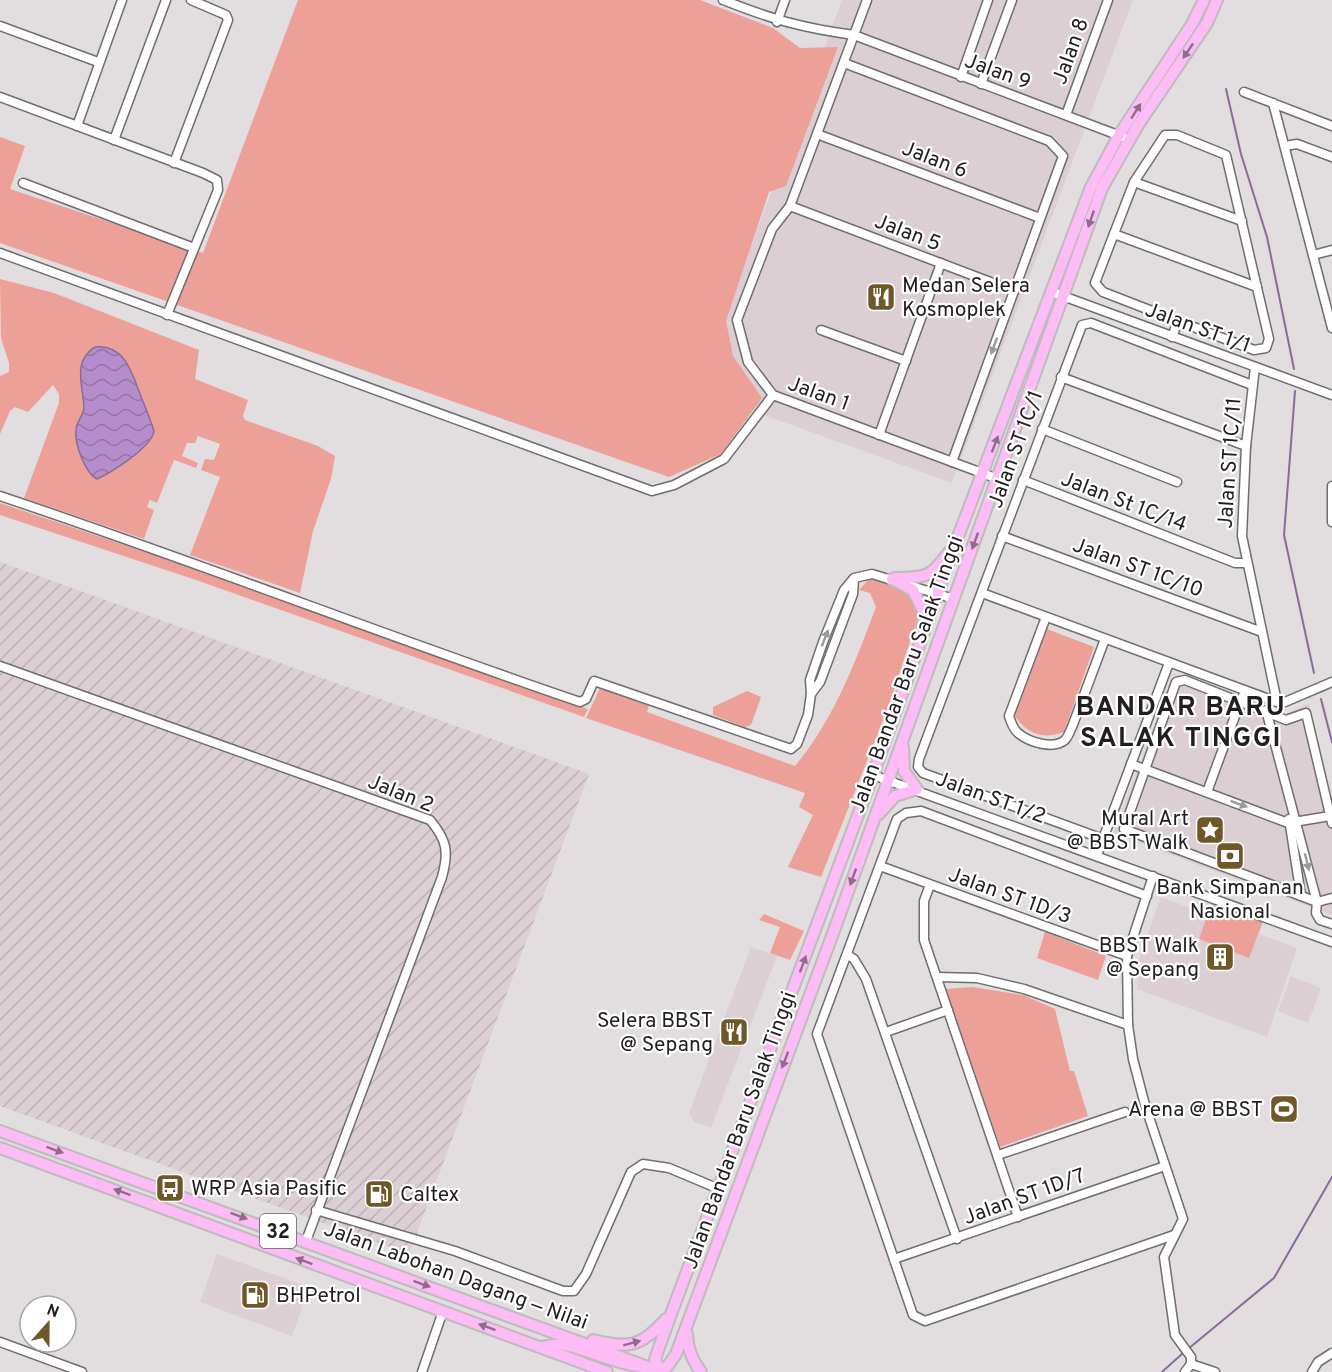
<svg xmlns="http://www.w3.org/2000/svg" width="1332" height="1372" viewBox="0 0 1332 1372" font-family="Overpass,sans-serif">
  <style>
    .built { fill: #dbcfd4 }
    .industrial { fill: url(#industrial-furrows) }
    .green { fill: #eda098 }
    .water { fill: url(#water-waves); stroke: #896c98; stroke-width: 1.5 }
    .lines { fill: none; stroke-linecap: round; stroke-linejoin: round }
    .stream { stroke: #896c98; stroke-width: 2 }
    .minor-casing { stroke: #706d6e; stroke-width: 11 }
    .major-casing { stroke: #bcbcbc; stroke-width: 14 }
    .minor { stroke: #fff; stroke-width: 8 }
    .major { stroke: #fdbcf5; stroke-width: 10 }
    .oneway { fill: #8e6d8a }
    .oneway2 { fill: #9b9a9a }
    .labels { text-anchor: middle; stroke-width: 4.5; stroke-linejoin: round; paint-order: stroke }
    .shield { fill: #fff; stroke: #636262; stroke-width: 1.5 }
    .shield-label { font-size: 20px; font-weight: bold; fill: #201e1f }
    .street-label { font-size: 21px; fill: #201e1f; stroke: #fff }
    .poi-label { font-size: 21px; fill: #201e1f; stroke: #fff; text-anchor: start }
    .district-label { font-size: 27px; font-weight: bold; letter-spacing: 1.5px; fill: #201e1f; stroke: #fff }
  </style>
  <defs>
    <pattern id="industrial-furrows" width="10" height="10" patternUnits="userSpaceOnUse" patternTransform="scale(1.5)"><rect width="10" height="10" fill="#dbcfd4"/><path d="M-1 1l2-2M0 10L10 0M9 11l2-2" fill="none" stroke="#bcb1b6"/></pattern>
    <pattern id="water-waves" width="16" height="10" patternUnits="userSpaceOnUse" patternTransform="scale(1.5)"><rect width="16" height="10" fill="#b68dcc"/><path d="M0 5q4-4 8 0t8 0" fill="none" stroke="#9473a5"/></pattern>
  </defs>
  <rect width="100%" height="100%" fill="#e2dddf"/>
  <!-- built -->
  <g class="built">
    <polygon points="842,0 1133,0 952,483 698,391"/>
    <polygon points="1174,674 1286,714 1309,703 1332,801 1332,915 1113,833"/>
    <polygon points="1161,897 1297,948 1267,1037 1137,989 1140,956"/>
    <polygon points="751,947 777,956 711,1128 694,1122 689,1113"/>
    <polygon points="1291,976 1321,988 1308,1023 1278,1011"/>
    <polygon points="217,1254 309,1287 292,1336 200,1302"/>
  </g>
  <!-- industrial -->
  <polygon class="industrial" points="0,562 589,774 409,1254 0,1106"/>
  <!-- green -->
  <g class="green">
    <polygon points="298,0 700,0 773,28 800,48 838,47 786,186 769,192 726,321 733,356 762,398 721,454 669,477 0,243 0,137 25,146 10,189 203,253"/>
    <polygon points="0,279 54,293 199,350 195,379 248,400 243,416 245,420 318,446 335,456 331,479 313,531 300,593 190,555 220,477 201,470 205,459 214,460 220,444 198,436 195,443 187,443 182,456 198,463 196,468 174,460 157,503 150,500 147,507 154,510 144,539 24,498 59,403 59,394 53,385 28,412 15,407 10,411 0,434 0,376 9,372 9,363 1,338"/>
    <polygon points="0,503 258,590 394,642 588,709 584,717 199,581 0,515"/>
    <path d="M 874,578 C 897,586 910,587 920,611 L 888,708 L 821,877 L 788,867 L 813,815 L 799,807 L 805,793 L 586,718 L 600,688 L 649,705 L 647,712 L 795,766 C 834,719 855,663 876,607 L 870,593 L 859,590 L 869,579 Z"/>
    <path d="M 1047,629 L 1094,647 L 1064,732 C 1043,740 1027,734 1015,716 Z"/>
    <polygon points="747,691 761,697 751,725 745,727 713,715 713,707"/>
    <polygon points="1213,900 1264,919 1249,958 1199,939"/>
    <polygon points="764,914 804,931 790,960 770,953 780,927 759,920"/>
    <polygon points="1045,932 1106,956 1098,980 1037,958"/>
    <polygon points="972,987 1023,995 1055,1009 1070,1071 1074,1071 1088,1116 1000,1147 945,989"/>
  </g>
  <!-- water -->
  <path class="water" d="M 95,347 C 125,344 132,373 140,394 C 145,407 150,418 154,431 C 152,447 112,472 97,479 C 85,473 74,443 76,429 C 77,421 84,415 84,407 C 83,386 72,361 95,347 Z"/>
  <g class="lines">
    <!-- stream -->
    <g class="stream">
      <polyline points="1226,89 1241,154 1267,237 1294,369"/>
      <polyline points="1295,391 1284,535 1314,673"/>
      <polyline points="1321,699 1332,742"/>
      <polyline points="1188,1349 1274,1278 1332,1177"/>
      <polyline points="1162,1372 1183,1353"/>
    </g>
    <!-- minor casing -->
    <g class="minor-casing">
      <g id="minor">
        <path d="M 723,0 C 771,19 802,28 854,35 L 1123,137"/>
        <polyline points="867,0 790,206 772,229 737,320 748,362 773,395 998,479"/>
        <polyline points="777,22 785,0"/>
        <polyline points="0,26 98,62"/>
        <polyline points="844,63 1049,141 1063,156 952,462"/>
        <polyline points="961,77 988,0"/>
        <polyline points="981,84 1012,0"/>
        <polyline points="1244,92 1332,126"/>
        <polyline points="0,97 203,173 217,180 218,190 167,315"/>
        <polyline points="1273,103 1332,328"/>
        <polyline points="1066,115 1108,0"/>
        <polyline points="77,126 122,0"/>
        <polyline points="817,134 1040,218"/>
        <polyline points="114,140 166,0"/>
        <polyline points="1285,146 1297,144 1332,157"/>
        <polyline points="174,163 228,20 226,15 191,0"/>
        <polyline points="1134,182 1242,221"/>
        <polyline points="23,183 194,248"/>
        <polyline points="790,206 1014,291"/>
        <polyline points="1114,234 1257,287"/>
        <polyline points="0,253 652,491 674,485 724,459 773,395"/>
        <polyline points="1313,255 1332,250"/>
        <polyline points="1052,292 1332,395"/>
        <polyline points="821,330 906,361"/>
        <polyline points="1172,337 1178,321 1254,350 1266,348 1269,339 1226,155 1177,135 1165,135 1134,182 1095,283 1103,292 1178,321"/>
        <polyline points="1255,367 1246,446 1242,536 1277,702"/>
        <polyline points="1061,377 1246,446"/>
        <polyline points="1042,429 1177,482"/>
        <polyline points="879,435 941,263"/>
        <polyline points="1023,480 1235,563 1247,563"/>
        <polyline points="1332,486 1332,522"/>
        <path d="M 0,496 C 195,561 386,636 580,702 L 586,699 L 594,681 L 791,749 L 797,744 L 808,715 L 811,694 L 810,680 L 823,642 L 844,590 L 854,578 L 872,574 L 954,599"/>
        <polyline points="1002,536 1262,632"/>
        <polyline points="982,593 1277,702 1285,702 1332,682"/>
        <path d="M 1046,617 L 1009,716 C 1011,722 1013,729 1018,733 C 1029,742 1053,750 1065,740 C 1068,737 1070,731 1072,727 L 1105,639"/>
        <path d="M 0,666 L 430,820 C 447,840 449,852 442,877 L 306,1241"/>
        <polyline points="811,694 820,682 853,594 854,579"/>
        <polyline points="1266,710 1317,902 1316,913 1320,920 1332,924"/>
        <polyline points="1131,764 1288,823 1330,816"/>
        <polyline points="873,775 1332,942"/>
        <polyline points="1207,792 1242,697"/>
        <polyline points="1289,819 1301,896"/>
        <polyline points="1103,839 923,773 918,767 919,759 1082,325 1091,323 1252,385"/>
        <polyline points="1097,855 1169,663"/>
        <polyline points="880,866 1127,956"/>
        <polyline points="1153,876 1127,956 1128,1025 1133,1059 1145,1105 1183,1219 1164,1257 1175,1335 1191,1357 1191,1364 1185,1372"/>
        <polyline points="930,885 924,901 924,940 1018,1217"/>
        <polyline points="1147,896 921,811 906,813 897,819 817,1034 913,1315 925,1321 1174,1235"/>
        <polyline points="1317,902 1124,829 1176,682 1185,680 1286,720 1306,713 1332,823"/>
        <polyline points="1317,902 1332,898"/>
        <polyline points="848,955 854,959 866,979 957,1239"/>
        <polyline points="937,977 977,978 1024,989 1128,1025"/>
        <polyline points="886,1032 948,1010"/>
        <polyline points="998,1155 1125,1112"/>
        <polyline points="316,1210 455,1251 563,1291 574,1291 586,1274 631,1172 643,1164 669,1168 719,1189"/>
        <polyline points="894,1259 1165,1166"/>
        <polyline points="0,1342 82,1372"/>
        <polyline points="1191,1364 1215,1372"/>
        <polyline points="422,1372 443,1311"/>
        <polyline points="1312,1372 1318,1362 1332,1353"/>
      </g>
    </g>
    <!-- major casing -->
    <g class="major-casing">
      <g id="major">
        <path d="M 895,578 C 927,577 930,578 949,552"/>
        <polyline points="892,579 913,590 925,615 922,626"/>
        <polyline points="879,814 895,796 917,789 904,771 903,747"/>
        <polyline points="0,1131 648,1367"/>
        <polyline points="0,1148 607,1372"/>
        <path d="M 687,1334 C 687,1349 692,1360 701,1372"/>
        <path d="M 593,1340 C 629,1349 641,1347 666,1319"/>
        <path d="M 542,1347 C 549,1346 558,1343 565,1345 C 600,1353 631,1372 667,1367 L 676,1354 L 832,936 L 1102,188 L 1138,125 L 1207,23 L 1217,0"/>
        <polyline points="659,1372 655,1359 671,1314 873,775 956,542 1091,187 1119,135 1192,24 1204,0"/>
      </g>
    </g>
    <!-- minor -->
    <use href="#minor" class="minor"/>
    <!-- major -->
    <use href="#major" class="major"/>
  </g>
  <!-- one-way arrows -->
  <defs><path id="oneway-solid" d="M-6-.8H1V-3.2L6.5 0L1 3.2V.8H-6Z" transform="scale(1.5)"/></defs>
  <g class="oneway">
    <use href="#oneway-solid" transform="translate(1188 51) rotate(124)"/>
    <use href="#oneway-solid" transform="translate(1136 111) rotate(-57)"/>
    <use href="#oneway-solid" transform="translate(1091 219) rotate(109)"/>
    <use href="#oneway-solid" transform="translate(995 444) rotate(-69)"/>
    <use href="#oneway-solid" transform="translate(975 541) rotate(110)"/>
    <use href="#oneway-solid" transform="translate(853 877) rotate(110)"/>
    <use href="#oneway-solid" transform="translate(803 964) rotate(-70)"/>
    <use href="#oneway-solid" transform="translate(785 1060) rotate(111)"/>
    <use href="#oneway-solid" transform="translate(55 1150) rotate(20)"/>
    <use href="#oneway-solid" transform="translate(122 1192) rotate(-160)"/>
    <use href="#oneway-solid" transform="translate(239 1216) rotate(20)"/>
    <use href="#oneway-solid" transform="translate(304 1261) rotate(-159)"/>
    <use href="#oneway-solid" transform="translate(422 1284) rotate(20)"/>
    <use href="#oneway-solid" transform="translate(487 1327) rotate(-160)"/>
    <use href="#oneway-solid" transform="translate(632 1343) rotate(-15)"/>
  </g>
  <g class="oneway2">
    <use href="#oneway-solid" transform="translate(994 346) rotate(110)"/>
    <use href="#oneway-solid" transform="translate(825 638) rotate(-69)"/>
    <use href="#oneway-solid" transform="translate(1239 804) rotate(20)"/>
    <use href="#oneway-solid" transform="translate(1307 862) rotate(76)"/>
  </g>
  <!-- icons -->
  <defs>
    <g id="restaurant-square" transform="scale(1.5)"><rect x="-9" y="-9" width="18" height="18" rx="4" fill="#705728" stroke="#fff"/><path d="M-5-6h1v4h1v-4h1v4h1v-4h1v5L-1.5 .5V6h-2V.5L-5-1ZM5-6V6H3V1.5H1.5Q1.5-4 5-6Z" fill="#fff"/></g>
    <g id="sight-square" transform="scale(1.5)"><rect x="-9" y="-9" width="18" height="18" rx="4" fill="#705728" stroke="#fff"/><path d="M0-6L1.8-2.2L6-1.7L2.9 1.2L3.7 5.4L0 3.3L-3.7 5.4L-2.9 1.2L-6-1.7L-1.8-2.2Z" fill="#fff"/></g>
    <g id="bank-square" transform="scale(1.5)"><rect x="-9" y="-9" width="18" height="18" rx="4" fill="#705728" stroke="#fff"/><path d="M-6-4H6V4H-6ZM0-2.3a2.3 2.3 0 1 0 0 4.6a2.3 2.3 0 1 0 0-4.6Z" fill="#fff"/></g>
    <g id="building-square" transform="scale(1.5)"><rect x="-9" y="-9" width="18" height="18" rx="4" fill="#705728" stroke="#fff"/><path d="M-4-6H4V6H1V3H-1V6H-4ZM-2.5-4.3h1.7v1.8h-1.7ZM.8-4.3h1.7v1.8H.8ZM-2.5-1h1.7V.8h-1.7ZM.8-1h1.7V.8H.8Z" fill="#fff"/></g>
    <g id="stadium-square" transform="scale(1.5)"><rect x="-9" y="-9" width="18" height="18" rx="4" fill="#705728" stroke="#fff"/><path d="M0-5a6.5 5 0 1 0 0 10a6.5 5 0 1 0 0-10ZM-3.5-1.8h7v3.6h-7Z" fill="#fff"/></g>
    <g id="bus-square" transform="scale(1.5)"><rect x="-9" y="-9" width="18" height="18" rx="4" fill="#705728" stroke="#fff"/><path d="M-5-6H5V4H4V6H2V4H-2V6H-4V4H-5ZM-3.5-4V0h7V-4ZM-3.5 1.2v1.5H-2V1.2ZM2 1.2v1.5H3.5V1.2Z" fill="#fff"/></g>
    <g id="fuel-square" transform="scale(1.5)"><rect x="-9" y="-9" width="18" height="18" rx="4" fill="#705728" stroke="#fff"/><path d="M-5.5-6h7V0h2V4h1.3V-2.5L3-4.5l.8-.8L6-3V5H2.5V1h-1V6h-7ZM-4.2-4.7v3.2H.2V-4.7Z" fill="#fff"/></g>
  </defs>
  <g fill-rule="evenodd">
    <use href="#restaurant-square" x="881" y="297"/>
    <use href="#sight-square" x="1210" y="830"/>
    <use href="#bank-square" x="1230" y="856"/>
    <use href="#building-square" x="1220" y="957"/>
    <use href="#restaurant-square" x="734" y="1032"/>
    <use href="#stadium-square" x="1284" y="1109"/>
    <use href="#bus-square" x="170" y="1188"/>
    <use href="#fuel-square" x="379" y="1194"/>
    <use href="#fuel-square" x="255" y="1295"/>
  </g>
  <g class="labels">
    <!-- shield labels -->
    <rect class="shield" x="260" y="1214" width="36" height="34" rx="4.5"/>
    <g class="shield-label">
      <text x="278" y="1238">32</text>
    </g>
    <!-- street labels -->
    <g class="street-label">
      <text transform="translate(1070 51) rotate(-70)" y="7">Jalan 8</text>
      <text transform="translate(998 71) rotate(20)" y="7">Jalan 9</text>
      <text transform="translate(935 159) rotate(21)" y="7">Jalan 6</text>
      <text transform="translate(908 232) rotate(21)" y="7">Jalan 5</text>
      <text transform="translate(1198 327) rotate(20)" y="7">Jalan ST 1/1</text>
      <text transform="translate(819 393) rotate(20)" y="7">Jalan 1</text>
      <text transform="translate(1015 449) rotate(-70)" y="7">Jalan ST 1C/1</text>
      <text transform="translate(1229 463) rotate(-86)" y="7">Jalan ST 1C/11</text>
      <text transform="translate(1124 501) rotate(21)" y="7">Jalan St 1C/14</text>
      <text transform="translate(1138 567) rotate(20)" y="7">Jalan ST 1C/10</text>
      <text transform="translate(906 674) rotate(-70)" y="7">Jalan Bandar Baru Salak Tinggi</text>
      <text transform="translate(401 793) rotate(22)" y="7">Jalan 2</text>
      <text transform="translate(991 797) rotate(20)" y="7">Jalan ST 1/2</text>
      <text transform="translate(1010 895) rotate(20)" y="7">Jalan ST 1D/3</text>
      <text transform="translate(739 1130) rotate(-70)" y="7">Jalan Bandar Baru Salak Tinggi</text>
      <text transform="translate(1024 1196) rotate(-20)" y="7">Jalan ST 1D/7</text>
      <text transform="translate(456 1275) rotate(20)" y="7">Jalan Labohan Dagang ‒ Nilai</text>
    </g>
    <!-- poi labels -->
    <g class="poi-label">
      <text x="902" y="292">Medan Selera<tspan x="902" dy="24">Kosmoplek</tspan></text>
      <text x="1189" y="825" text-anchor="end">Mural Art<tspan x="1189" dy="24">@ BBST Walk</tspan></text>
      <text x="1230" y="894" text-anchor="middle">Bank Simpanan<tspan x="1230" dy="24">Nasional</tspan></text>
      <text x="1199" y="952" text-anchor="end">BBST Walk<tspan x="1199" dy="24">@ Sepang</tspan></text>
      <text x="713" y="1027" text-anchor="end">Selera BBST<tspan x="713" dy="24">@ Sepang</tspan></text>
      <text x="1263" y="1116" text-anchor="end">Arena @ BBST</text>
      <text x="191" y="1195">WRP Asia Pasific</text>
      <text x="400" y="1201">Caltex</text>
      <text x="276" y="1302">BHPetrol</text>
    </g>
    <!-- district labels -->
    <g class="district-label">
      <text x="1181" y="715">BANDAR BARU<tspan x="1181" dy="31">SALAK TINGGI</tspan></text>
    </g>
  </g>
  <!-- north arrow -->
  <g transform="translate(48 1324) rotate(21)"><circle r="28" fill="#ffffff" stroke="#a6a5a5" stroke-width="1.5"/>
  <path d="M0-4.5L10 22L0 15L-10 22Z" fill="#705728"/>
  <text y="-9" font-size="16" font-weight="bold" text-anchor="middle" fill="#201e1f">N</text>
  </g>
</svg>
